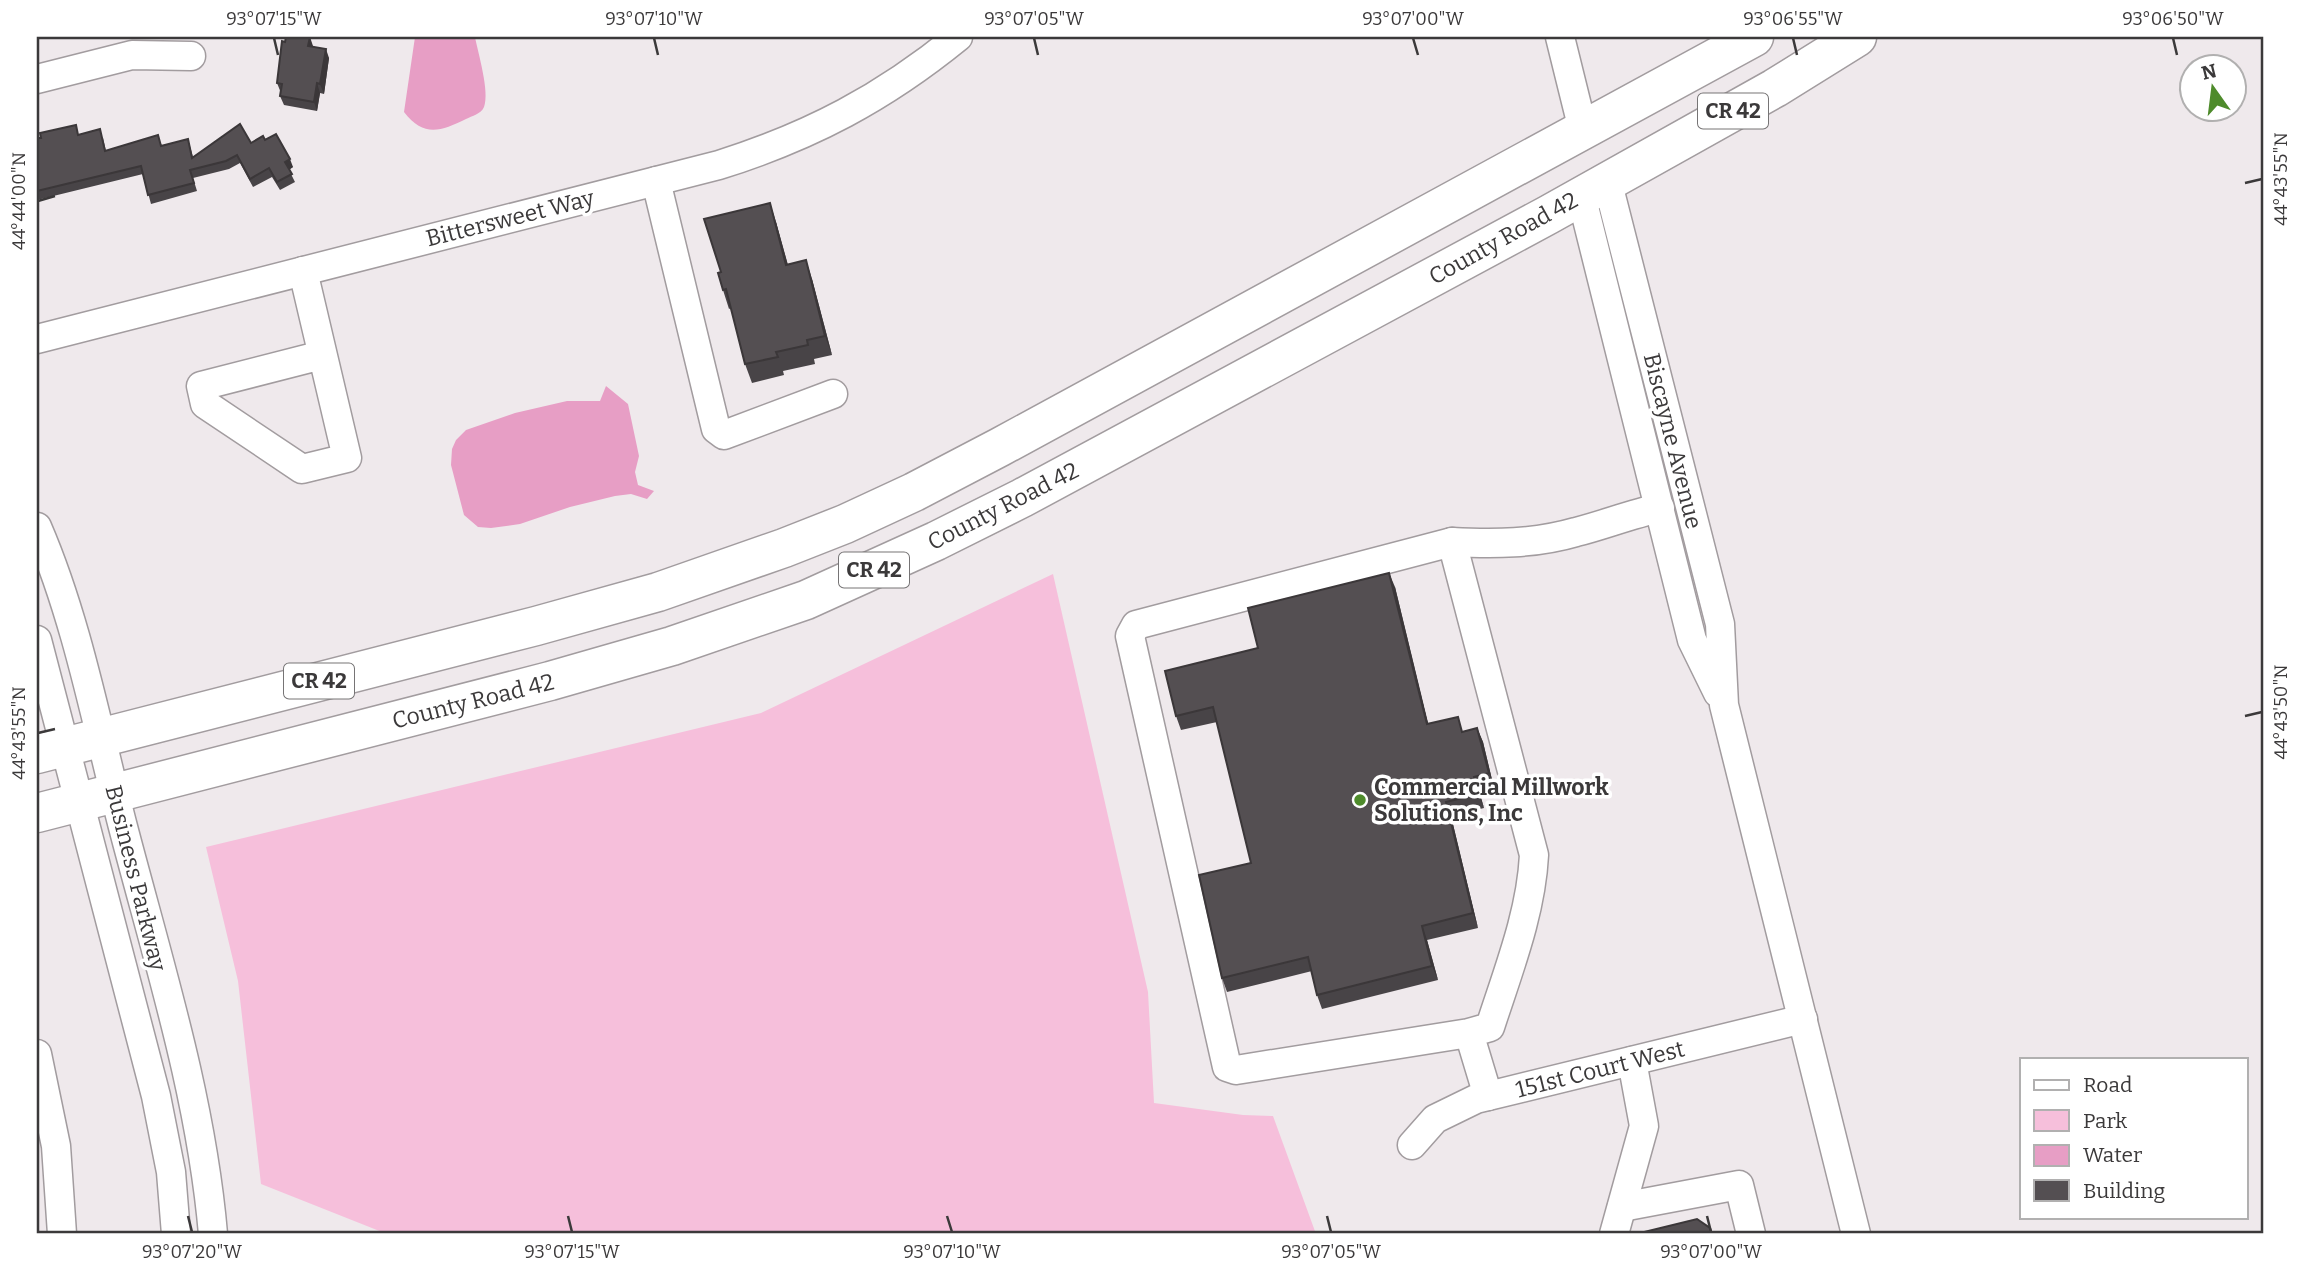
<svg xmlns="http://www.w3.org/2000/svg" width="2300" height="1271" viewBox="0 0 2300 1271" font-family="Bitter,serif">
  <style>
    .green { fill: #f6bfdb }
    .water { fill: #e79ec5 }
    .lines { fill: none; stroke-linecap: round; stroke-linejoin: round }
    .minor-casing { stroke: #a29c9f; stroke-width: 31 }
    .highway-casing { stroke: #a29c9f; stroke-width: 41 }
    .minor { stroke: #fff; stroke-width: 28 }
    .highway { stroke: #fff; stroke-width: 38 }
    .wall { fill: #484447 }
    .shaded-wall { fill: #3b3739 }
    .building { fill: #544f52; stroke: #3b3739; stroke-width: 2 }
    .ticks { fill: none; stroke: #3b393a; stroke-width: 2.5 }
    .poi-dot { fill: #4e8b2b; stroke: #fff; stroke-width: 2.5 }
    .labels { text-anchor: middle; stroke-width: 7; stroke-linejoin: round; paint-order: stroke }
    .shield { fill: #fff; stroke: #767475; stroke-width: 2 }
    .shield-label { font-size: 21px; font-weight: bold; fill: #3b393a }
    .street-label { font-size: 23px; fill: #3b393a; stroke: #fff }
    .poi-label { font-size: 23px; font-weight: bold; fill: #3b393a; stroke: #fff; text-anchor: start }
    .neatline { fill: none; stroke: #3b393a; stroke-width: 2.5 }
    .ticks-label { font-size: 18px; text-anchor: middle; fill: #3b393a }
  </style>
  <rect width="100%" height="100%" fill="#efe9ec"/>
  <!-- green -->
  <polygon class="green" points="1053,574 1148,992 1154,1103 1243,1115 1273,1116 1316,1234 387,1234 261,1184 238,981 206,847 761,713"/>
  <!-- water -->
  <g class="water">
    <path d="M 415,37 L 475,37 C 478,53 490,92 484,107 C 481,114 472,116 466,119 C 441,131 424,138 404,112 Z"/>
    <polygon points="606,386 628,404 639,456 635,472 638,485 654,491 647,499 631,494 615,496 570,507 520,524 491,528 478,527 464,515 451,465 452,449 456,440 466,430 515,413 567,401 600,401"/>
  </g>
  <g class="lines">
    <!-- minor casing -->
    <g class="minor-casing">
      <g id="minor">
        <polyline points="1560,37 1583,130"/>
        <polyline points="37,79 132,55 191,56"/>
        <polyline points="1607,180 1720,624 1724,705 1856,1234"/>
        <polyline points="656,181 716,429 724,435 833,394"/>
        <polyline points="1581,195 1692,640 1718,693"/>
        <polyline points="303,271 347,458 302,469 205,404 201,386 322,355"/>
        <path d="M 37,339 L 719,165 C 811,136 883,98 958,37"/>
        <path d="M 37,527 C 78,622 97,727 123,827 C 158,961 201,1095 213,1234"/>
        <path d="M 1452,542 C 1494,544 1535,544 1576,532 C 1604,525 1631,514 1660,508"/>
        <polyline points="37,640 156,1096 171,1172 176,1234"/>
        <path d="M 1469,1033 L 1236,1070 L 1227,1067 L 1130,636 L 1136,625 L 1452,542 L 1534,855 C 1531,914 1508,971 1490,1027 L 1469,1033 L 1488,1096"/>
        <polyline points="37,1054 56,1146 62,1234"/>
        <polyline points="1412,1145 1435,1119 1476,1099 1803,1019"/>
        <polyline points="1622,1207 1739,1185 1751,1234"/>
        <polyline points="1614,1234 1644,1126 1632,1061"/>
      </g>
    </g>
    <!-- highway casing -->
    <g class="highway-casing">
      <g id="highway">
        <polyline points="37,754 536,626 658,592 784,548 845,524 914,492 1000,447 1754,37"/>
        <polyline points="37,813 550,681 672,646 806,600 936,541 1022,498 1548,215 1775,88 1857,37"/>
      </g>
    </g>
    <!-- minor -->
    <use href="#minor" class="minor"/>
    <!-- highway -->
    <use href="#highway" class="highway"/>
  </g>
  <!-- wall -->
  <g class="wall">
    <polygon points="313,46 329,58 324,94 320,93 317,111 284,105 280,96 281,93 277,83"/>
    <polygon points="79,134 103,138 106,151 162,146 188,139 193,157 265,140 293,167 289,170 295,182 280,190 272,177 253,187 240,163 229,169 193,178 197,191 151,204 143,174 37,200 37,138"/>
    <polygon points="776,222 788,265 812,279 832,355 814,359 815,364 783,371 784,375 752,383 745,364 731,308 729,309 723,290 721,272"/>
    <polygon points="1395,587 1428,724 1463,732 1477,728 1483,742 1494,788 1479,791 1484,808 1451,816 1478,928 1427,940 1438,980 1322,1009 1317,995 1312,971 1227,992 1222,978 1251,863 1217,722 1181,730 1176,716 1258,648"/>
  </g>
  <!-- shaded-wall -->
  <g class="shaded-wall">
    <polygon points="310,37 313,46 312,56 308,46"/>
    <polygon points="326,49 329,58 324,94 320,84"/>
    <polygon points="317,83 320,93 317,111 314,102"/>
    <polygon points="290,159 293,167 288,170 285,162"/>
    <polygon points="770,203 776,222 793,284 786,265"/>
    <polygon points="806,260 812,279 832,355 825,336"/>
    <polygon points="1389,573 1395,587 1432,739 1427,724"/>
    <polygon points="1477,728 1483,742 1494,788 1489,773"/>
    <polygon points="1474,777 1479,791 1484,808 1478,794"/>
    <polygon points="1446,802 1451,816 1478,928 1473,913"/>
    <polygon points="1422,926 1427,940 1438,980 1432,966"/>
  </g>
  <!-- building -->
  <g class="building">
    <polygon points="286,37 310,37 308,46 326,49 320,84 317,83 314,102 280,96 282,84 277,83 282,41 285,42"/>
    <polygon points="240,124 251,143 263,136 265,140 276,134 290,159 285,162 292,174 277,182 269,168 250,179 237,155 226,161 190,170 194,183 148,195 141,166 37,191 37,138 41,138 40,133 76,125 78,135 100,129 105,151 158,135 161,146 188,139 192,158"/>
    <polygon points="770,203 786,265 806,260 825,336 807,340 808,345 776,352 778,357 745,364 726,289 723,290 718,273 721,272 704,219"/>
    <polygon points="1389,573 1427,724 1458,717 1462,732 1477,728 1489,773 1474,777 1478,794 1446,802 1473,913 1422,926 1432,966 1317,995 1308,957 1222,978 1199,875 1251,863 1213,707 1176,716 1165,671 1258,648 1248,608"/>
    <polygon points="1697,1219 1710,1228 1712,1234 1636,1234"/>
  </g>
  <!-- ticks -->
  <path class="ticks" d="M 274,38 L 278,55M 654,38 L 658,55M 1034,38 L 1038,55M 1413,38 L 1418,55M 1793,38 L 1797,55M 2173,38 L 2177,55M 2245,183 L 2262,179M 38,201 L 55,196M 2245,716 L 2262,712M 38,733 L 55,729M 188,1216 L 192,1232M 568,1216 L 572,1232M 947,1216 L 952,1232M 1327,1216 L 1331,1232M 1707,1216 L 1711,1232"/>
  <!-- markers -->
  <circle class="poi-dot" cx="1360" cy="800" r="7"/>
  <g class="labels">
    <!-- shield labels -->
    <g class="shield">
      <rect x="1698" y="93.5" width="70" height="35" rx="5"/>
      <rect x="839" y="552.5" width="70" height="35" rx="5"/>
      <rect x="284" y="663.5" width="70" height="35" rx="5"/>
    </g>
    <g class="shield-label">
      <text x="1733" y="118">CR 42</text>
      <text x="874" y="577">CR 42</text>
      <text x="319" y="688">CR 42</text>
    </g>
    <!-- street labels -->
    <g class="street-label">
      <text transform="translate(510 218) rotate(-14)" y="8">Bittersweet Way</text>
      <text transform="translate(1503 238) rotate(-29)" y="8">County Road 42</text>
      <text transform="translate(1673 441) rotate(76)" y="8">Biscayne Avenue</text>
      <text transform="translate(1003 506) rotate(-27)" y="8">County Road 42</text>
      <text transform="translate(473 701) rotate(-14)" y="8">County Road 42</text>
      <text transform="translate(136 878) rotate(76)" y="8">Business Parkway</text>
      <text transform="translate(1600 1069) rotate(-14)" y="8">151st Court West</text>
    </g>
    <!-- poi labels -->
    <g class="poi-label">
      <text x="1374" y="795">Commercial Millwork<tspan x="1374" dy="26">Solutions, Inc</tspan></text>
    </g>
  </g>
  <!-- border -->
  <rect width="2300" height="1271" fill="none" stroke="#ffffff" stroke-width="77"/>
  <!-- legend -->
  <rect x="2020" y="1058" width="228" height="161" fill="#ffffff" stroke="#b1b0b0" stroke-width="2"/>
  <rect x="2034" y="1080" width="35" height="10" fill="#ffffff" stroke="#b1b0b0" stroke-width="2"/>
  <text x="2083" y="1092" font-size="21" fill="#3b393a">Road</text>
  <rect x="2034" y="1110" width="35" height="21" fill="#f6bfdb" stroke="#b1b0b0" stroke-width="2"/>
  <text x="2083" y="1128" font-size="21" fill="#3b393a">Park</text>
  <rect x="2034" y="1145" width="35" height="21" fill="#e79ec5" stroke="#b1b0b0" stroke-width="2"/>
  <text x="2083" y="1162" font-size="21" fill="#3b393a">Water</text>
  <rect x="2034" y="1180" width="35" height="21" fill="#544f52" stroke="#b1b0b0" stroke-width="2"/>
  <text x="2083" y="1198" font-size="21" fill="#3b393a">Building</text>
  <!-- north arrow -->
  <g transform="translate(2213 88) rotate(346)"><circle r="33" fill="#ffffff" stroke="#b1b0b0" stroke-width="2"/>
  <path d="M0-5L12 26L0 18L-12 26Z" fill="#4e8b2b"/>
  <text y="-10" font-size="19" font-weight="bold" text-anchor="middle" fill="#3b393a">N</text>
  </g>
  <rect x="38" y="38" width="2224" height="1194" class="neatline"/>
  <g class="ticks-label">
    <text x="274" y="25">93°07'15"W</text>
    <text x="654" y="25">93°07'10"W</text>
    <text x="1034" y="25">93°07'05"W</text>
    <text x="1413" y="25">93°07'00"W</text>
    <text x="1793" y="25">93°06'55"W</text>
    <text x="2173" y="25">93°06'50"W</text>
    <text transform="translate(2281 179) rotate(-90)" y="6">44°43'55"N</text>
    <text transform="translate(19 201) rotate(-90)" y="6">44°44'00"N</text>
    <text transform="translate(2281 712) rotate(-90)" y="6">44°43'50"N</text>
    <text transform="translate(19 733) rotate(-90)" y="6">44°43'55"N</text>
    <text x="192" y="1258">93°07'20"W</text>
    <text x="572" y="1258">93°07'15"W</text>
    <text x="952" y="1258">93°07'10"W</text>
    <text x="1331" y="1258">93°07'05"W</text>
    <text x="1711" y="1258">93°07'00"W</text>
  </g>
</svg>
